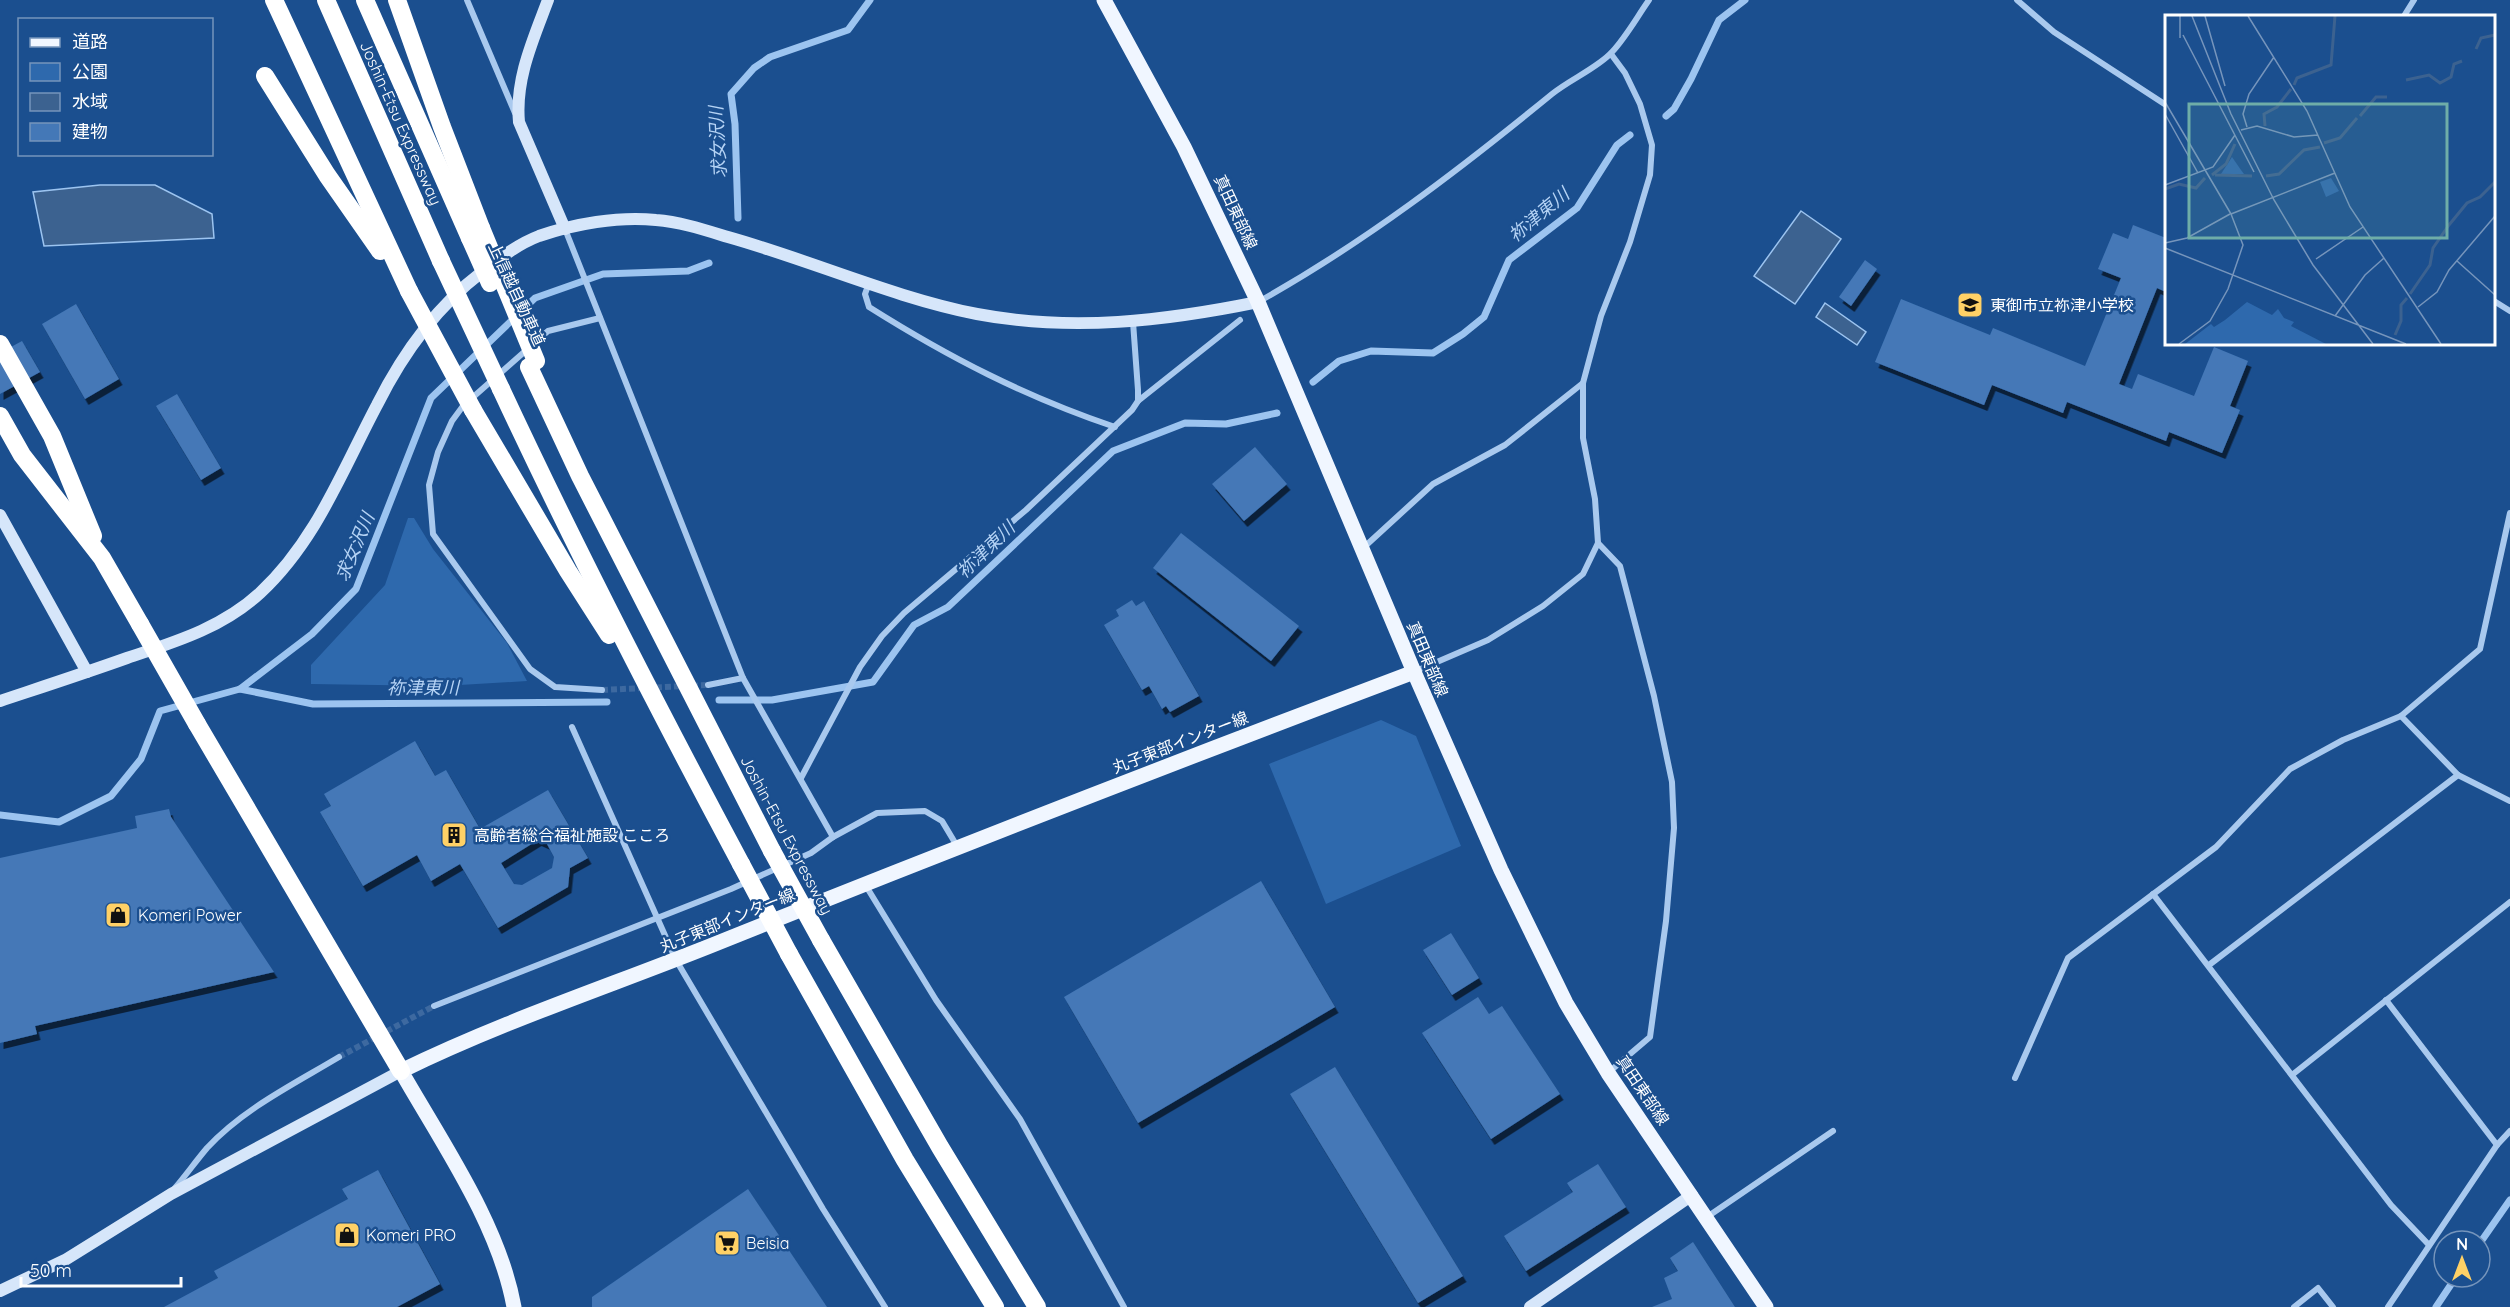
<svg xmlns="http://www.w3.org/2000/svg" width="2510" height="1307" viewBox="0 0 2510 1307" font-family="Quicksand,'Noto Sans JP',sans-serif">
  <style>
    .green { fill: #2e69ad }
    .water { fill: #3c6290; stroke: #9cc4f0; stroke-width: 1.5 }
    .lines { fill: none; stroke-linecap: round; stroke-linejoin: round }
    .stream { stroke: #9cc4f0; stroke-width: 7 }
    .building { fill: #4478b7; fill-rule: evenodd; filter: url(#shadow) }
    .street-tunnel { stroke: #3d69a0; stroke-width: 6; stroke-dasharray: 6 3; stroke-linecap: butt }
    .street { stroke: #a9c9ee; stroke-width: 6 }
    .secondary { stroke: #d6e6fa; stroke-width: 12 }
    .primary { stroke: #f0f6ff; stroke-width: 15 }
    .highway { stroke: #fff; stroke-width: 18 }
    .highway-bridge { stroke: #fff; stroke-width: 18 }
    .labels { text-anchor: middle; stroke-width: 5; stroke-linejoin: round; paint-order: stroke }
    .street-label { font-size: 16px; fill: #fff; stroke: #1b4f8f }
    .poi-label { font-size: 16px; fill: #fff; stroke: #1b4f8f; text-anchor: start }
    .water-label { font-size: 18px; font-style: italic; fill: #b5d3f5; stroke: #1b4f8f }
    .inset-river { fill: none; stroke: #3c6290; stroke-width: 3 }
    .inset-road { fill: none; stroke: #7695bc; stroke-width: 1.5 }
    .view { fill: #6fada8; fill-opacity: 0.15; stroke: #6fada8; stroke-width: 3 }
    .inset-edge { fill: none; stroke: #fff; stroke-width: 3 }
  </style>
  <defs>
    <filter id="shadow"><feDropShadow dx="3.5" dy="6" stdDeviation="0" flood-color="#0009"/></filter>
  </defs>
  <rect width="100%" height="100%" fill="#1b4f8f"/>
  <!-- green -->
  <g class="green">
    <polygon points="408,518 414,518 433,549 507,643 527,681 443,686 311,684 311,665 385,585"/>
    <polygon points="1381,720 1416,736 1461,846 1326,904 1269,764"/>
  </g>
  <!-- water -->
  <g class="water">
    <polygon points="100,185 155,185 212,214 214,238 44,246 33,192"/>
    <polygon points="1801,211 1841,239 1795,304 1754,276"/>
    <polygon points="1825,303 1866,332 1857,345 1816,317"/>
  </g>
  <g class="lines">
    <!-- stream -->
    <g class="stream">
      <polyline points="1666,116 1674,109 1691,79 1719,20 1745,0"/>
      <polyline points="738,218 735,124 731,94 754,68 770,57 848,30 870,0"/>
      <polyline points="1313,382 1339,361 1371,351 1433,353 1463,334 1484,317 1509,260 1577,208 1617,145 1630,135"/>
      <polyline points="240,689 313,704 607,702"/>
      <polyline points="719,700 772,700 873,682 914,625 948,607 1113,451 1185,423 1226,424 1277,413"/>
      <polyline points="0,815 59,822 111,796 141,759 160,711 240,689 312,634 356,589 431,398 535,298 603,274 688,271 709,263"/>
      <polyline points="2480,1243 2510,1200"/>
      <polyline points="2436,1307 2456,1277"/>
    </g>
  </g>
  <!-- building -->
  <g class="building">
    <polygon points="2133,225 2166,238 2166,292 2157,288 2119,384 2132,389 2138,374 2194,396 2214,347 2248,361 2230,406 2240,410 2222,453 2169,432 2166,441 2067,402 2063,413 1992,385 1984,405 1875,362 1901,299 1990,335 1993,328 2085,366 2121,278 2098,269 2113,233 2128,239"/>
    <polygon points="1865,260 1877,269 1851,306 1839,297"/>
    <polygon points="76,304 119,379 85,399 42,324"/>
    <polygon points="22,341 40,372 0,394 0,353"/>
    <polygon points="177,394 221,468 201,480 156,406"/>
    <polygon points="1255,447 1287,484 1244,521 1212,484"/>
    <polygon points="1181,533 1299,626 1271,661 1153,568"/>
    <polygon points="1132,600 1136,606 1144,601 1199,696 1170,712 1166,706 1162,709 1149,686 1142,690 1104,625 1119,616 1116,610"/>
    <path d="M 415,741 L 435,776 L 446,770 L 480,829 L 548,790 L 588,858 L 570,868 L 568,887 L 498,928 L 460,864 L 431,881 L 417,855 L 363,886 L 320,812 L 331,806 L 324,794 ZM 538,840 L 547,844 L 554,857 L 552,868 L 522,885 L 514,884 L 501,863 Z"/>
    <polygon points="169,809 171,817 274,972 35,1026 37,1034 0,1043 0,858 137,828 135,816"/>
    <polygon points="1261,881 1335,1007 1138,1123 1064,997"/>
    <polygon points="1451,933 1479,978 1452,995 1423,950"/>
    <polygon points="1478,997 1489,1014 1502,1006 1560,1094 1491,1139 1422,1033"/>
    <polygon points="1335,1067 1463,1276 1418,1303 1290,1094"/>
    <polygon points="1598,1164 1626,1207 1526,1271 1504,1236 1573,1192 1567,1183"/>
    <polygon points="378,1170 440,1284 397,1307 164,1307 218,1278 214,1271 348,1199 342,1189"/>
    <polygon points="748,1189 827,1307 592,1307 592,1297"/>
    <polygon points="1693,1242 1735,1307 1652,1307 1672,1299 1664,1278 1678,1271 1670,1258"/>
  </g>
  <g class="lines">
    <!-- street-tunnel -->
    <g class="street-tunnel">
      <polyline points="602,690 708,685"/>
      <polyline points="339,1057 434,1006"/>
    </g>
    <!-- street -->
    <g class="street">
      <polyline points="467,0 515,113"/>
      <polyline points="2017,0 2054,32 2166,105"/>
      <polyline points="2404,16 2414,0"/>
      <path d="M 869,283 L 865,294 L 869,307 C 950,358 1024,396 1115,427"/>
      <polyline points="2494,301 2510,311"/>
      <path d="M 1258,302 C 1364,243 1459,170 1552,94 C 1569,80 1599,67 1612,52 C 1626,37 1637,17 1649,0"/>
      <polyline points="600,318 548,331 463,406 452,421 438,452 429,485 433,534 530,669 555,687 602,690"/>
      <polyline points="1138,401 1240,320"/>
      <polyline points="1598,543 1620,566 1654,696 1672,782 1674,828 1666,921 1650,1037 1609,1072"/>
      <polyline points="1362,549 1433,484 1505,445 1583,383"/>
      <polyline points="1416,671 1488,640 1543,606 1583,574 1598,543 1595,499 1583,438 1583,383 1601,316 1630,242 1650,175 1652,145 1640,104 1625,73 1611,54"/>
      <polyline points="708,685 743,678"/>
      <polyline points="2401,716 2458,775 2510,801"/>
      <polyline points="572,727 676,960 823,1209 885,1307"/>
      <polyline points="801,778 860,667 882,636 904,613 1026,510 1132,410 1138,401 1138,390 1133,322"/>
      <polyline points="833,837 877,813 925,811 942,821 957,846"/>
      <polyline points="866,886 936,1000 1020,1119 1124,1307"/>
      <polyline points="2153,894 2391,1205 2429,1245"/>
      <polyline points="2209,965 2458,775"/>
      <polyline points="2386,1000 2497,1145"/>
      <polyline points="434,1006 731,889 811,853 833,837 743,678 565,229"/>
      <polyline points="2292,1075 2510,902"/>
      <polyline points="2015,1078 2068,958 2216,847 2290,769 2343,740 2401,716 2480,649 2510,513"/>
      <path d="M 175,1188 C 186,1175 196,1161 207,1148 C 243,1109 294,1084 339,1057"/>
      <polyline points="1707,1217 1833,1131"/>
      <polyline points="2294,1307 2318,1288 2333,1307"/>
      <polyline points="2388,1307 2497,1145 2510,1131"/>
    </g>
    <!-- secondary -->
    <g class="secondary">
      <path d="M 548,0 C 533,40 515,79 519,122 L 565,229"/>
      <polyline points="0,515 87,672"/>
      <path d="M 0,701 C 42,687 85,673 127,658 C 175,642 222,628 260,593 C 316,541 342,471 377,405 C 403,353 436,307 482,272 C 500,258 518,244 539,236 C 574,224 618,216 656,220 C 681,222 705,230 728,237 C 810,260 895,298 977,314 C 1072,332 1165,321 1258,302"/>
      <polyline points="0,1291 65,1260 171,1194 401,1071"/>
      <polyline points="1530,1307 1692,1195"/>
    </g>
    <!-- primary -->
    <g class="primary">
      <polyline points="1104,0 1184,147 1258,302 1414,672 1501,870 1566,1003 1608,1073 1766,1307"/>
      <path d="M 514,1307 C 499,1224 442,1143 401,1071 C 501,1022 607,987 710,946 C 944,852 1178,761 1414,672"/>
    </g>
    <!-- highway -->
    <g class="highway">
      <polyline points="274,0 409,291"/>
      <polyline points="326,0 441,261"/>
      <polyline points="365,0 470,238"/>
      <polyline points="397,0 442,127 481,228"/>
      <polyline points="265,76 327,175 380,251"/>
      <polyline points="0,344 52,436 93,536"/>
      <polyline points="529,367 580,476 772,851"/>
      <path d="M 501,389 C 576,550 657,707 741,864"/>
      <polyline points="473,410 568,571 609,635"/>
      <polyline points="0,416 22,455 102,558 140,624"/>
      <polyline points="197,724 401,1071"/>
      <polyline points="821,940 940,1147 1037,1307"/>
      <polyline points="789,954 905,1160 995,1307"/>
    </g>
    <!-- highway-bridge -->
    <g class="highway-bridge">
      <polyline points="481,228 536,361"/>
      <polyline points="470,238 490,283"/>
      <polyline points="441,261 501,389"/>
      <polyline points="409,291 473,410"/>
      <polyline points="140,624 197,724"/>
      <polyline points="772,851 821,940"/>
      <polyline points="741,864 789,954"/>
    </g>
  </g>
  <!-- icons -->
  <defs>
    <g id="school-square" transform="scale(1.35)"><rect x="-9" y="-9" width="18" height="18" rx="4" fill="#ffd166" stroke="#1b4f8f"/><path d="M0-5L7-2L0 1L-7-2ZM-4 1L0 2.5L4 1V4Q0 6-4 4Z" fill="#111"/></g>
    <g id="building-square" transform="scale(1.35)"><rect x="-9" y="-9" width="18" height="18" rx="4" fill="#ffd166" stroke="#1b4f8f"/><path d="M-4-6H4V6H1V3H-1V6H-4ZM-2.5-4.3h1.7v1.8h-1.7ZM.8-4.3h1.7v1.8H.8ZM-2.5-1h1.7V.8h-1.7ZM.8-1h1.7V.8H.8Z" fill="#111"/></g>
    <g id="shop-square" transform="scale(1.35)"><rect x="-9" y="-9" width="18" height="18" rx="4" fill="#ffd166" stroke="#1b4f8f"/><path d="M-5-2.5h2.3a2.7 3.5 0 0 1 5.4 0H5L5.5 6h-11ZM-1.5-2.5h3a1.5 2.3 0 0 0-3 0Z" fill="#111"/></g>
    <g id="supermarket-square" transform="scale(1.35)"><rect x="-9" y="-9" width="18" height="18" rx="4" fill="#ffd166" stroke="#1b4f8f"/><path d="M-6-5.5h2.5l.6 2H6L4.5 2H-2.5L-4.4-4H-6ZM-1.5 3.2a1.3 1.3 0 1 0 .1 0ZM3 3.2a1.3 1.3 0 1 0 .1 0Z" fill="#111"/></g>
  </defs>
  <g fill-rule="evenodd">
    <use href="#school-square" x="1970" y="305"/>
    <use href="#building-square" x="454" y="835"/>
    <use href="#shop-square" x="118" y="915"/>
    <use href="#shop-square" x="347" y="1235"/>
    <use href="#supermarket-square" x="727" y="1243"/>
  </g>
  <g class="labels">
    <!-- street labels -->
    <g class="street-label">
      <text transform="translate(401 123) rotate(66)" y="6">Joshin-Etsu Expressway</text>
      <text transform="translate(1236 212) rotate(65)" y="6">真田東部線</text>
      <text transform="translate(517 294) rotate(65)" y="6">上信越自動車道</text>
      <text transform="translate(1428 659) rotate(67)" y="6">真田東部線</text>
      <text transform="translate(1180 742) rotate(-21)" y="6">丸子東部インター線</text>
      <text transform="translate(787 835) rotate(62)" y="6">Joshin-Etsu Expressway</text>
      <text transform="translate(727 920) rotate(-22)" y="6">丸子東部インター線</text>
      <text transform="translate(1643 1090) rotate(56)" y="6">真田東部線</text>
    </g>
    <!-- poi labels -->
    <g class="poi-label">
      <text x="1990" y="311">東御市立祢津小学校</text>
      <text x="474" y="841">高齢者総合福祉施設 こころ</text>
      <text x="138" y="921">Komeri Power</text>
      <text x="366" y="1241">Komeri PRO</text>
      <text x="746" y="1249">Beisia</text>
    </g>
    <!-- water labels -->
    <g class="water-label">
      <text transform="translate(718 142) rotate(-93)" y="6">求女沢川</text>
      <text transform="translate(1539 215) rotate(-40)" y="6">祢津東川</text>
      <text transform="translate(355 547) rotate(-67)" y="6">求女沢川</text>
      <text transform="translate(986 550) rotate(-44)" y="6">祢津東川</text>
      <text x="423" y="694">祢津東川</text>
    </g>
  </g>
  <!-- overview -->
  <g transform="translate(2165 15)">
    <rect width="330" height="330" fill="#1b4f8f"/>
    <path d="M 67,142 L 76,155 L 79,159 L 56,159 ZM 166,163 L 174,176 L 161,182 L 155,167 ZM 82,287 L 107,300 L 113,294 L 119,303 L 129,307 L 126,311 L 161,329 L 20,329 L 46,309 L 49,312 L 60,305 Z" fill="#2e69ad"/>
    <path class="inset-river" d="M 311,34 L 316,23 L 330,20M 241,65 L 264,60 L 275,68 L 286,62 L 289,49 L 297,46M 129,70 L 132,63 L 166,50 L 170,1M 195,101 L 211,82 L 222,82M 100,111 L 99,99 L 112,92 L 126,74M 159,128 L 175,123 L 192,103M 47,160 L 61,149 L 70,129M 50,160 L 87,161M 101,161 L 114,159 L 139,135 L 155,132M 0,174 L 14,169 L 31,173 L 40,163M 245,279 L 265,250 L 268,233 L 284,210 L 302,188 L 315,182 L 330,167M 230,320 L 236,306 L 236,290 L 242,283"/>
    <path class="inset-road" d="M 15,1 L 15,23M 27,1 L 66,99 L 109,185 L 148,250 L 208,329M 40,1 L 60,71M 83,1 L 142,96 L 185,192 L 276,329M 18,20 L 89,157M 0,87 L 66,199M 0,99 L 33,158M 82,112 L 78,99 L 84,79 L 109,42M 76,115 L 92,111 L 129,122 L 153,120M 0,170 L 48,152 L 70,120M 0,228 L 22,223 L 65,199M 0,233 L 241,329M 151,244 L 198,212M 292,246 L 330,280M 253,292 L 272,277 L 284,255 L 330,201M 170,301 L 200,260 L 219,243M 14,329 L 45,306 L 63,274 L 78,230 L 66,199 L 170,158"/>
    <path class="view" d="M 24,89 L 282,89 L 282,223 L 24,223 Z"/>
    <rect width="330" height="330" class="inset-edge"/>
  </g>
  <!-- legend -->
  <rect x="18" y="18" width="195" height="138" fill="#1b4f8f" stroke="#7695bc" stroke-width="1.5"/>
  <rect x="30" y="38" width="30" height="9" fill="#f0f6ff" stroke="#7695bc" stroke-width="1.5"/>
  <text x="72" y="48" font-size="18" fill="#ffffff">道路</text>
  <rect x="30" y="63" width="30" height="18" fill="#2e69ad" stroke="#7695bc" stroke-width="1.5"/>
  <text x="72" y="78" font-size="18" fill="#ffffff">公園</text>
  <rect x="30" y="93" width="30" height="18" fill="#3c6290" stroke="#7695bc" stroke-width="1.5"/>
  <text x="72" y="108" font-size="18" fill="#ffffff">水域</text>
  <rect x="30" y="123" width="30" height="18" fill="#4478b7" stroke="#7695bc" stroke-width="1.5"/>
  <text x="72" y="138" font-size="18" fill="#ffffff">建物</text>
  <!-- north arrow -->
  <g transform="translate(2462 1259)"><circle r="28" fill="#1b4f8f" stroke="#7695bc" stroke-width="1.5"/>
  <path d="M0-4.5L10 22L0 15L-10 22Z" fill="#ffd166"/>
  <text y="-9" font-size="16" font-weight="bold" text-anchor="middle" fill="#ffffff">N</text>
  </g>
  <!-- scale -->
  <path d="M21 1277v9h160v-9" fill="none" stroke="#ffffff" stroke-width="3"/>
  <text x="30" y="1277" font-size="18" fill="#ffffff" stroke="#1b4f8f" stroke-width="4.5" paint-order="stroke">50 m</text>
</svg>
